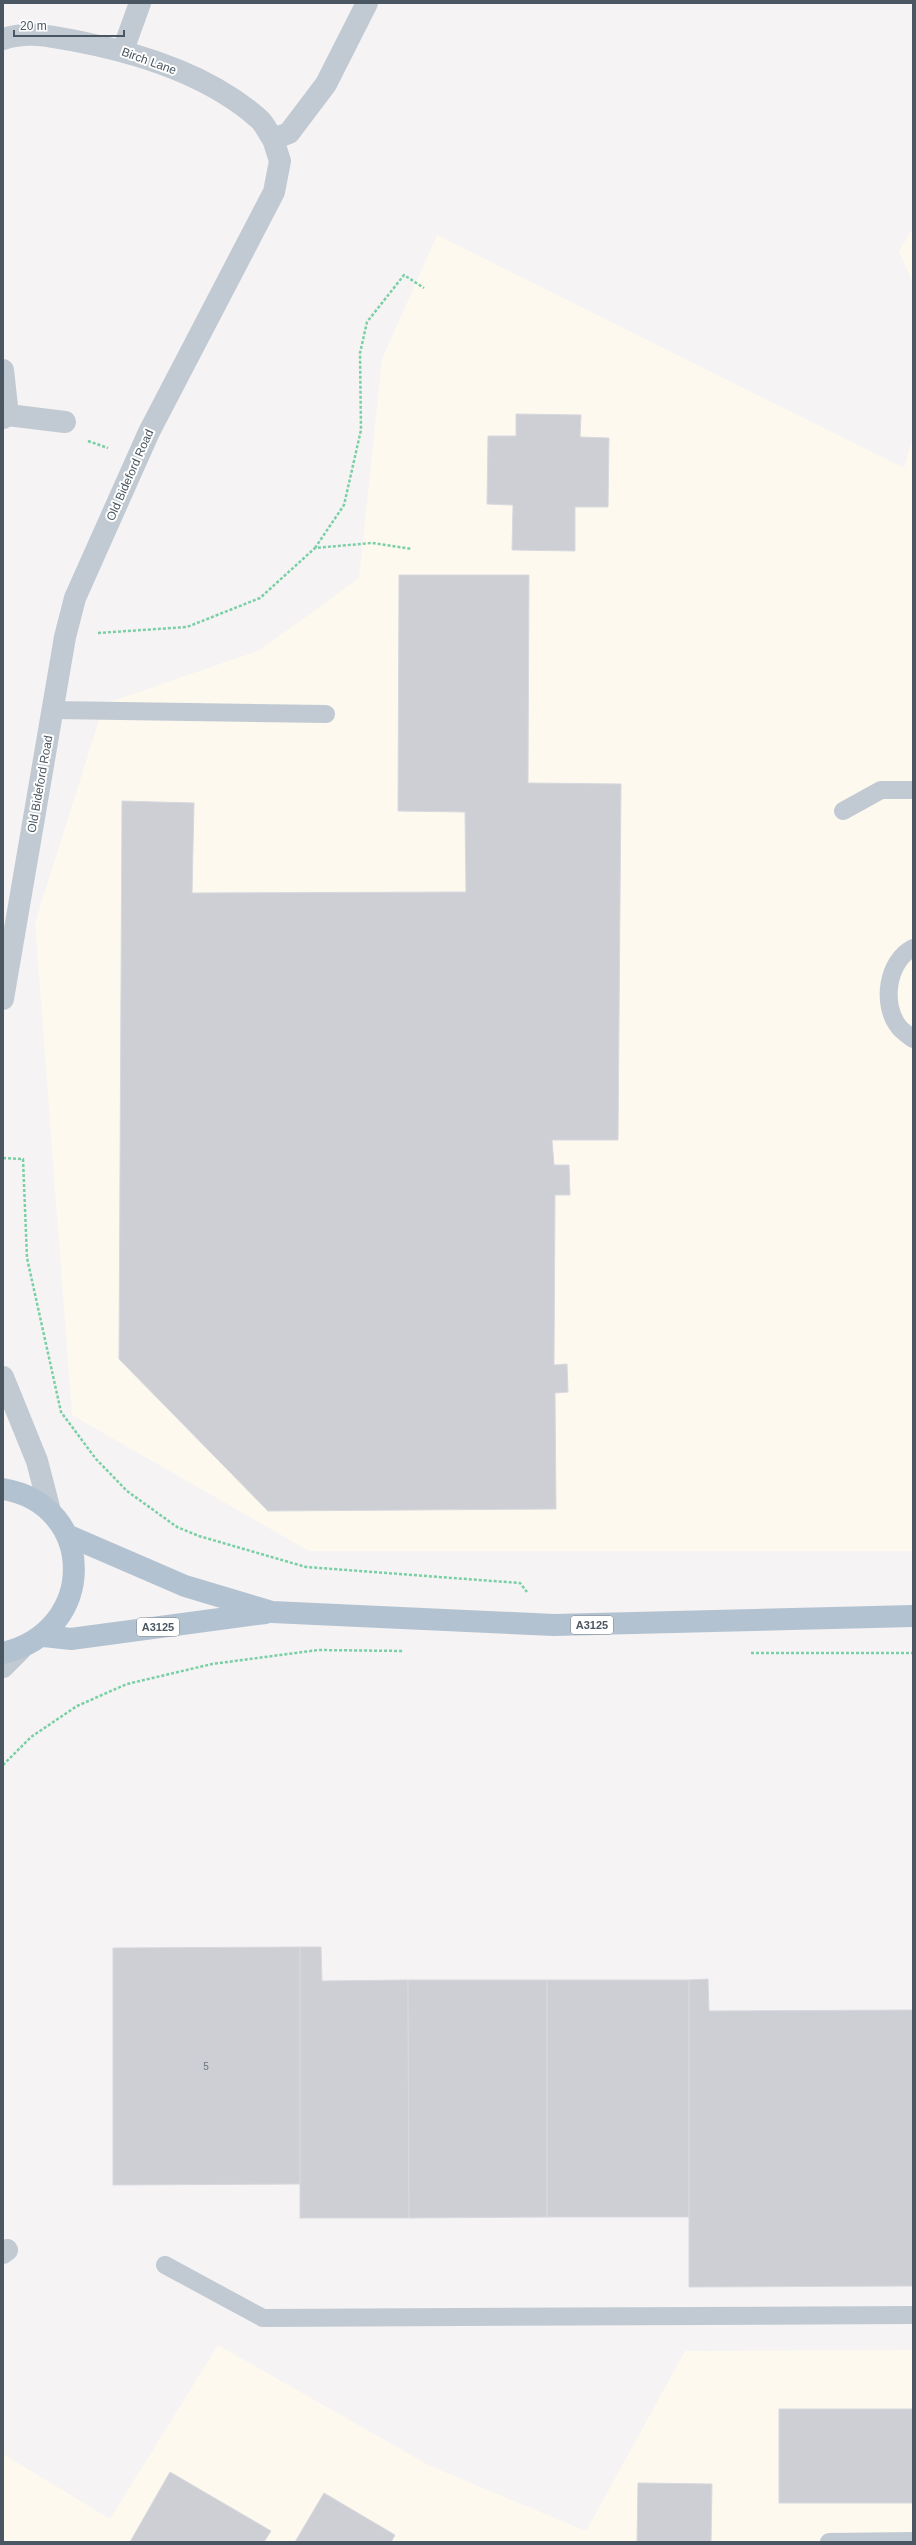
<svg xmlns="http://www.w3.org/2000/svg" width="916" height="2545" viewBox="0 0 916 2545" font-family="Arial,sans-serif">
  <style>
    .commercial { fill: #fdf9ef }
    .building { fill: #cdcfd5; stroke: #d7d9de }
    .lines { fill: none; stroke-linecap: round; stroke-linejoin: round }
    .path { stroke: #7ad0a6; stroke-width: 2.5; stroke-dasharray: 3 2; stroke-linecap: butt }
    .service { stroke: #c1cad2; stroke-width: 18 }
    .minor { stroke: #c1cad2; stroke-width: 22 }
    .tertiary { stroke: #c1cad2; stroke-width: 22 }
    .primary { stroke: #b3c2d1; stroke-width: 22 }
    .labels { text-anchor: middle; stroke-width: 4; stroke-linejoin: round; paint-order: stroke }
    .number-label { font-size: 10px; fill: #6b747e }
    .shield { fill: #fff; stroke: #808990; stroke-width: 1 }
    .shield-label { font-size: 11px; font-weight: bold; fill: #4a5661 }
    .street-label { font-size: 12px; fill: #4a5661; stroke: #fff }
  </style>
  <rect width="100%" height="100%" fill="#f5f3f3"/>
  <!-- commercial -->
  <g class="commercial">
    <polygon points="913,228 913,283 899,251"/>
    <polygon points="437,235 904,468 913,436 913,1551 309,1551 72,1415 35,923 104,704 260,650 359,578 382,359"/>
    <polygon points="218,2345 430,2466 586,2531 685,2351 913,2350 913,2542 3,2542 3,2454 110,2519"/>
  </g>
  <!-- building -->
  <g class="building">
    <polygon points="516,414 581,415 580,437 609,438 608,507 575,507 575,551 512,550 513,505 487,504 488,436 516,436"/>
    <polygon points="399,575 529,575 528,783 621,784 618,1140 552,1140 554,1165 569,1165 570,1195 555,1195 554,1365 567,1364 568,1392 555,1393 556,1509 268,1511 119,1359 122,801 194,803 192,893 466,892 465,812 398,811"/>
    <polygon points="300,1947 321,1947 322,1981 408,1980 409,2218 300,2218"/>
    <polygon points="300,1947 300,2184 113,2185 113,1948"/>
    <polygon points="708,1979 709,2011 913,2010 913,2286 689,2287 689,1980"/>
    <polygon points="408,1980 547,1980 547,2217 409,2218"/>
    <rect x="547" y="1980" width="142" height="237"/>
    <rect x="779" y="2409" width="134" height="94"/>
    <polygon points="170,2472 271,2531 264,2542 130,2542"/>
    <polygon points="638,2483 712,2484 711,2542 637,2542"/>
    <polygon points="324,2493 395,2535 391,2542 295,2542"/>
  </g>
  <g class="lines">
    <!-- path -->
    <g class="path">
      <polyline points="88,441 108,448"/>
      <polyline points="315,548 344,505 361,430 360,353 367,322 404,275 424,288"/>
      <polyline points="98,633 187,627 260,598 315,548 372,543 412,549"/>
      <polyline points="3,1158 23,1159 27,1258 61,1412 96,1459 127,1491 177,1527 199,1536 306,1567 520,1583 527,1592"/>
      <polyline points="751,1653 913,1653"/>
      <polyline points="3,1765 31,1737 77,1706 127,1684 212,1664 318,1650 404,1651"/>
    </g>
    <!-- service -->
    <g class="service">
      <polyline points="53,710 326,714"/>
      <polyline points="843,811 881,790 913,790"/>
      <path d="M 913,948 C 887,961 881,1005 899,1027 C 902,1031 908,1035 913,1039"/>
      <polyline points="165,2265 263,2318 913,2315"/>
      <polyline points="829,2542 913,2541"/>
    </g>
    <!-- minor -->
    <g class="minor">
      <path d="M 3,39 C 29,30 55,37 81,42 C 142,54 212,77 259,119 C 265,124 268,133 273,139"/>
      <polyline points="123,50 140,3"/>
      <polyline points="3,370 8,415 3,418"/>
      <polyline points="8,415 65,422"/>
      <polyline points="3,999 65,637 75,598 149,432 274,192 280,161 273,139 289,133 326,84 367,3"/>
      <polyline points="3,1377 37,1461 50,1511"/>
      <polyline points="3,2253 7,2250"/>
    </g>
    <!-- tertiary -->
    <polyline class="tertiary" points="3,1667 21,1649"/>
    <!-- primary -->
    <g class="primary">
      <path d="M 3,1489 C 97,1505 98,1631 3,1653"/>
      <polyline points="67,1535 185,1586 272,1612 554,1625 913,1616"/>
      <polyline points="44,1636 71,1639 265,1613"/>
    </g>
  </g>
  <g class="labels">
    <!-- number labels -->
    <g class="number-label">
      <text x="206" y="2070">5</text>
    </g>
    <!-- shield labels -->
    <g class="shield">
      <rect x="571" y="1616" width="42" height="18" rx="3"/>
      <rect x="137" y="1618" width="42" height="18" rx="3"/>
    </g>
    <g class="shield-label">
      <text x="592" y="1629">A3125</text>
      <text x="158" y="1631">A3125</text>
    </g>
    <!-- street labels -->
    <g class="street-label">
      <text transform="translate(149 61) rotate(20)" y="4">Birch Lane</text>
      <text transform="translate(130 475) rotate(-66)" y="4">Old Bideford Road</text>
      <text transform="translate(40 784) rotate(-80)" y="4">Old Bideford Road</text>
    </g>
  </g>
  <!-- border -->
  <rect width="916" height="2545" fill="none" stroke="#4a5661" stroke-width="8"/>
  <!-- scale -->
  <path d="M14 30v6h110v-6" fill="none" stroke="#4a5661" stroke-width="2"/>
  <text x="20" y="30" font-size="12" fill="#4a5661" stroke="#ffffff" stroke-width="3" paint-order="stroke">20 m</text>
</svg>
